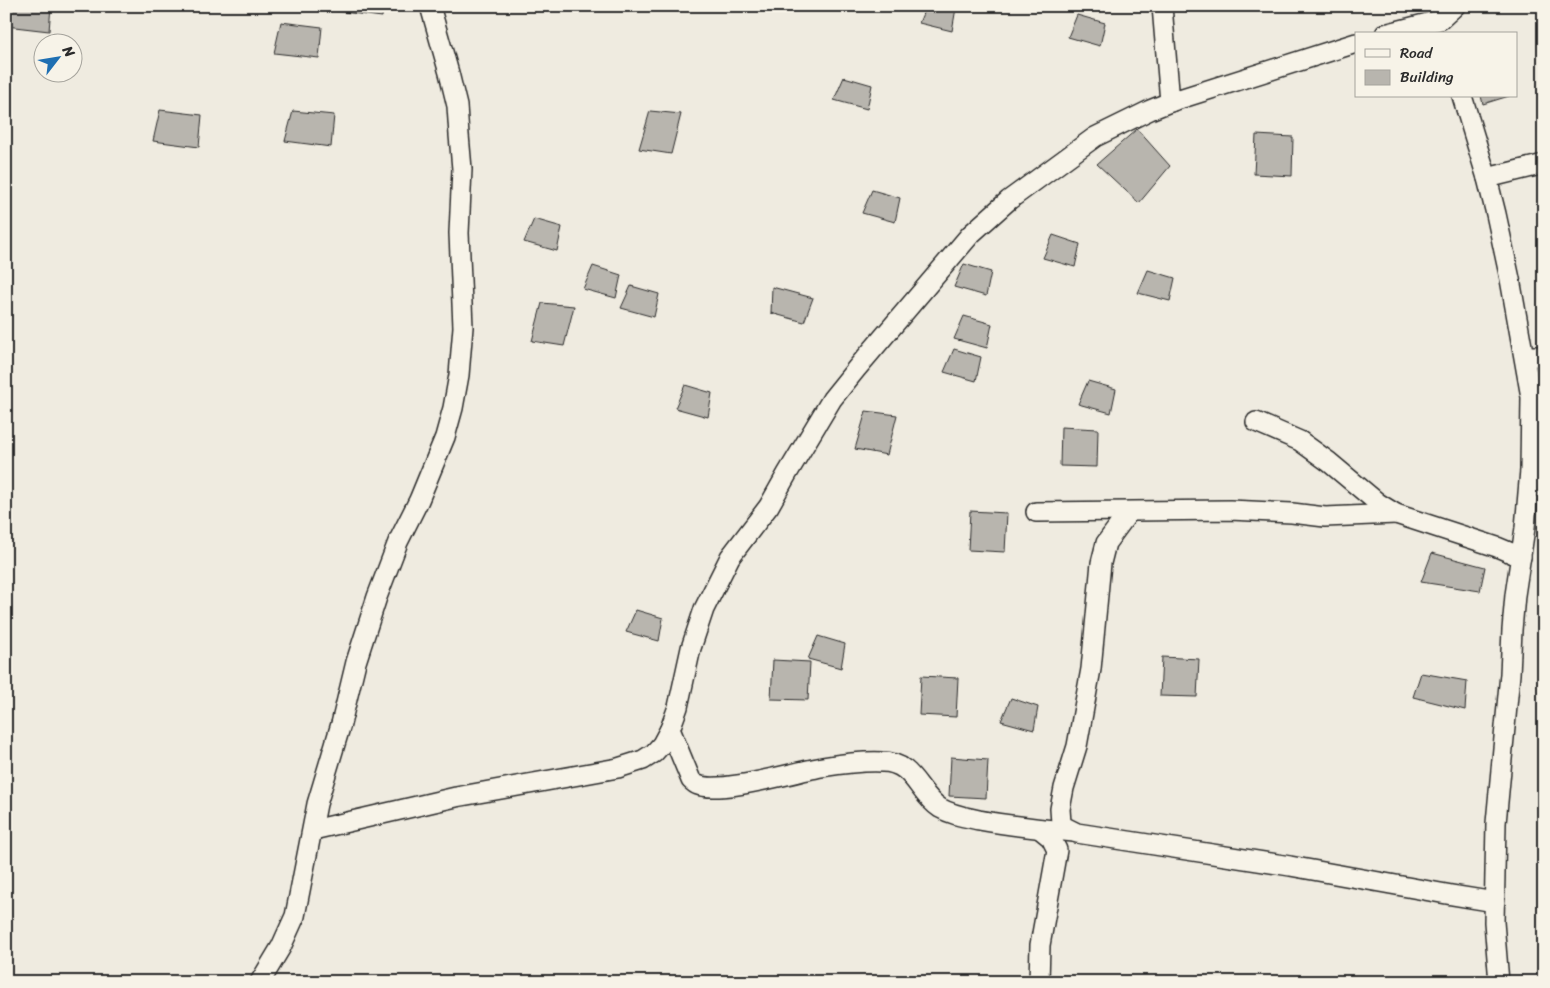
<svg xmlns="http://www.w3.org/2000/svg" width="1550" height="988" viewBox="0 0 1550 988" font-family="Sriracha,sans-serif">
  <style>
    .building { fill: #b8b5ae; stroke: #2b2b2b }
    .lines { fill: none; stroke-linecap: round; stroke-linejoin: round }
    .minor-casing { stroke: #2b2b2b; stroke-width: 22 }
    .minor { stroke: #f7f3e8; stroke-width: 19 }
  </style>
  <rect width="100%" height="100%" fill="#efebe0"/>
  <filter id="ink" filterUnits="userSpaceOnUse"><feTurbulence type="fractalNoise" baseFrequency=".02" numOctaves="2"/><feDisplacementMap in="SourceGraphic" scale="10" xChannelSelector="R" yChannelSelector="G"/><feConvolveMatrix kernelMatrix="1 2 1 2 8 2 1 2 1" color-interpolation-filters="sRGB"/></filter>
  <g filter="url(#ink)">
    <!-- building -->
    <g class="building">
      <polygon points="8,6 51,6 49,31 6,26"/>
      <polygon points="337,6 383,6 382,17 336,11"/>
      <polygon points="552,6 579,6 578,11"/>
      <polygon points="926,6 951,6 956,8 952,31 919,23"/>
      <polygon points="1077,15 1105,23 1100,46 1068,37"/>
      <polygon points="281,22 322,27 319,58 274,53"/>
      <polygon points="844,77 872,85 867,109 834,100"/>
      <polygon points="1481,96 1509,96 1483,104"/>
      <polygon points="160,110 202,115 199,147 153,141"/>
      <polygon points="293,111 334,115 331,147 285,141"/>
      <polygon points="650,111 681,114 671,154 639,149"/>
      <polygon points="1137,129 1170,166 1139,203 1097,164"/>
      <polygon points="1256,135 1293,137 1292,176 1254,174"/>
      <polygon points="872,190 900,198 895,222 862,213"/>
      <polygon points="534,219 562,227 557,251 524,242"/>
      <polygon points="1053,235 1080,244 1075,267 1043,258"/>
      <polygon points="964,264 991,272 986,296 954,287"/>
      <polygon points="593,266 621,275 616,298 583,289"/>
      <polygon points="1148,270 1175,278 1170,301 1138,293"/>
      <polygon points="631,286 659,294 654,317 621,308"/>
      <polygon points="772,287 813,298 804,322 771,313"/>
      <polygon points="542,303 574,306 564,346 532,341"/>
      <polygon points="964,316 992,324 987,348 954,339"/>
      <polygon points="954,349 981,357 976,381 944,372"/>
      <polygon points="1088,381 1116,389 1111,413 1078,404"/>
      <polygon points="685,385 712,393 708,417 675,408"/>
      <polygon points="866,411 897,415 887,455 855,449"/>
      <polygon points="1061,427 1098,429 1097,467 1060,466"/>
      <polygon points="970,511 1007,513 1005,552 968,550"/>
      <polygon points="1432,553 1485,567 1480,591 1421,582"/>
      <polygon points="636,610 663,618 659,641 626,632"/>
      <polygon points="818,636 845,644 841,668 808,659"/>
      <polygon points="1162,657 1199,659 1197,697 1160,696"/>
      <polygon points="773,660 810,662 808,700 771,699"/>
      <polygon points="1421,673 1467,681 1465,710 1413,697"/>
      <polygon points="921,676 958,678 956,717 919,715"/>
      <polygon points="1011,698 1038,707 1034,730 1001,721"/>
      <polygon points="951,757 988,760 986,798 949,796"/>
    </g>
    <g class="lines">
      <!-- minor casing -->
      <g class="minor-casing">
        <g id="minor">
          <polyline points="1162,6 1170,102"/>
          <polyline points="1385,34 1440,20 1455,6"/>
          <polyline points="1462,96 1487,178 1496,214 1510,279 1531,397 1530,470 1525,528 1515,595 1512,630 1510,674 1496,823 1494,922 1499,982"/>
          <polyline points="1487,178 1544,164"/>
          <polyline points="1525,356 1544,356"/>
          <polyline points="1256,422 1300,441 1329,462 1378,503 1396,514 1497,547 1521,557"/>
          <polyline points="1036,512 1230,510 1292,513 1325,517 1396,514"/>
          <polyline points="1129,512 1106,543 1101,563 1091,669 1077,746 1064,788 1060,809 1061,823 1065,827 1077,833 1290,866 1452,895 1495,902"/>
          <path d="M 670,729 L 691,780 C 693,782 695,784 698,785 C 721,794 794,772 822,767 C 841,764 862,761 882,762 C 914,762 917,793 940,808 C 952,815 965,817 979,820 C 1011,826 1042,829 1074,832"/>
          <polyline points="313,830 456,797 618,768 643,760 654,753 662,744 670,729 678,707 691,648 704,609 730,557 769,506 787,474 832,399 857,368 971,234 1009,200 1095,137 1150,110 1170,102 1356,43"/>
          <polyline points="260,982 281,947 295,916 317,804 341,724 356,662 377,597 398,542 419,500 445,437 453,408 459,375 463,327 459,233 462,169 459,135 457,106 449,73 430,6"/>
          <polyline points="1039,982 1040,945 1057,850 1051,838 1040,829"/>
        </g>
      </g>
      <!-- minor -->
      <use href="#minor" class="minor"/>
    </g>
  </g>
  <!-- margin -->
  <rect width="1550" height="988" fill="none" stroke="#f7f3e8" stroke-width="25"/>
  <rect x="12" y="12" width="1525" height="963" fill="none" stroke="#2b2b2b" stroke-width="2" filter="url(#ink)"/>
  <!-- legend -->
  <rect x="1355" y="32" width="162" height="65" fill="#f7f3e8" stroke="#a5a39c"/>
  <rect x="1365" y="49" width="25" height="8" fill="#f7f3e8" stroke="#a5a39c"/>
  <text x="1400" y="58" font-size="15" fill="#2b2b2b">Road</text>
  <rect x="1365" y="70" width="25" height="15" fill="#b8b5ae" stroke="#a5a39c"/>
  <text x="1400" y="82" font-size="15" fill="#2b2b2b">Building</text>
  <!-- north arrow -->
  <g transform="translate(58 58) rotate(59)"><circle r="24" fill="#f7f3e8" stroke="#a5a39c"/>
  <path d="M0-4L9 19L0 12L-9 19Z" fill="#1f6fb2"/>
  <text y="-8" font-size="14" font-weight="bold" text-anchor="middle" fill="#2b2b2b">N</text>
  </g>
</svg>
